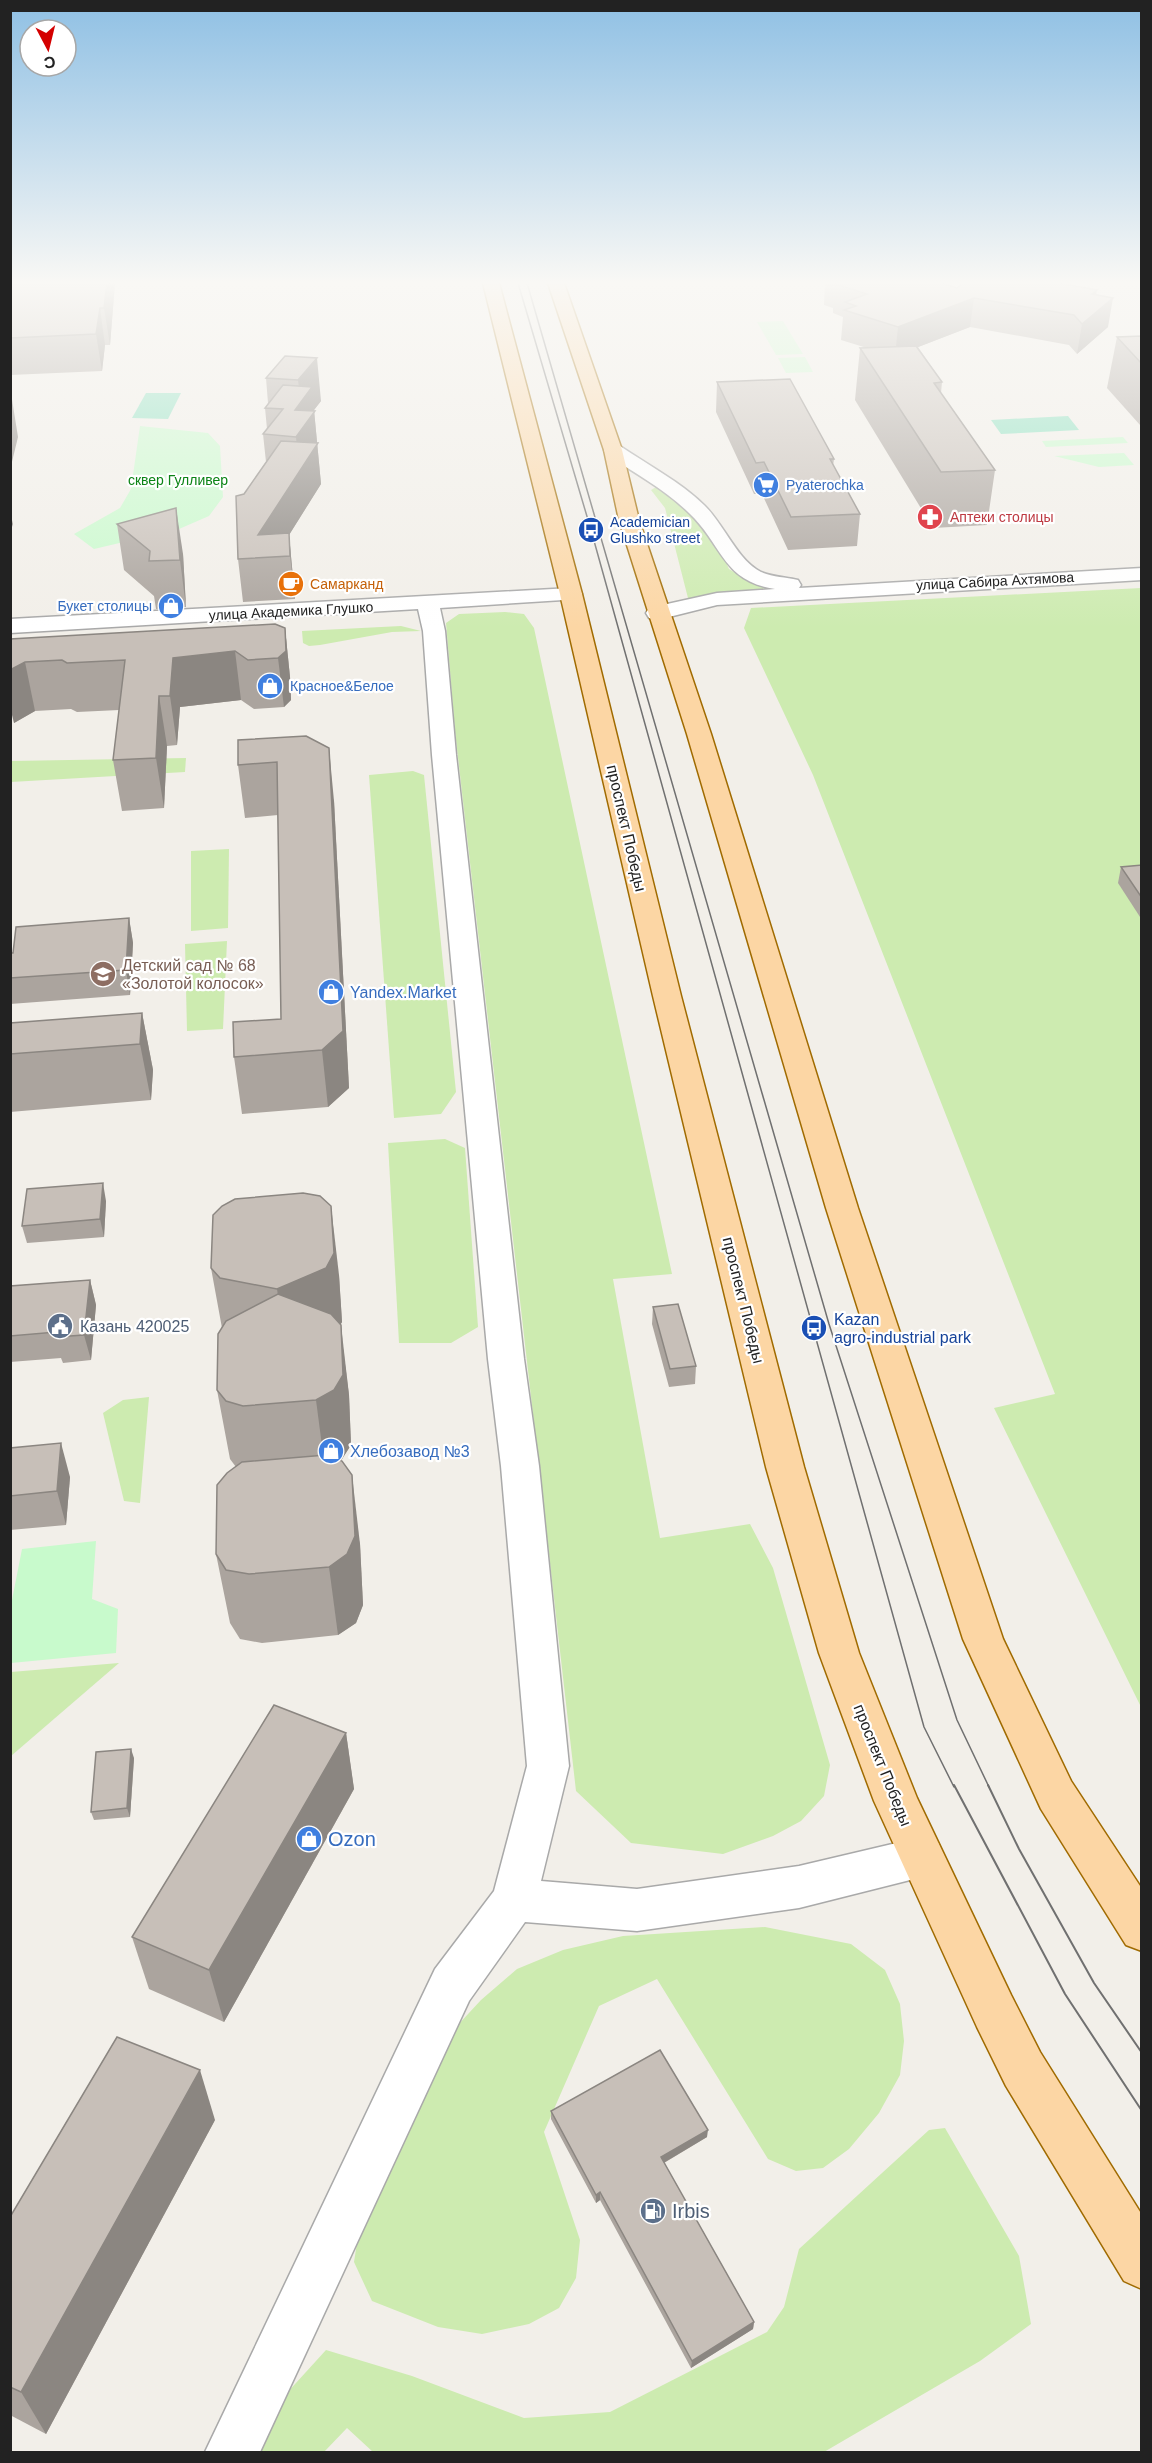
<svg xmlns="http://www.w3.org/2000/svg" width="1152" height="2463" viewBox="0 0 1152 2463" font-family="Helvetica,sans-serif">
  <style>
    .grass { fill: #cdebb0 }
    .park { fill: #c8facc }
    .pitch { fill: #88e0be }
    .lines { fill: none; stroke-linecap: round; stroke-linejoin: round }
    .minor-casing { stroke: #a9a9a9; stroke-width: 3 }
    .major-casing { stroke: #a06b00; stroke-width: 3 }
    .minor { fill: #fff; fill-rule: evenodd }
    .major { fill: #fcd6a4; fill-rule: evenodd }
    .tram-far1 { stroke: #707070; stroke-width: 1.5 }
    .tram { stroke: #707070; stroke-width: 2 }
    .wall { fill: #aba49e }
    .shaded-wall { fill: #8b8681 }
    .building { fill: #c7bfb8; stroke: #8b8681; stroke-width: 1.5 }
    .labels { text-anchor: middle; stroke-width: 4.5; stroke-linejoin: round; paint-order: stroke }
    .far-park-label { font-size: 14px; fill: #0c8416; stroke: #fff }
    .far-shop-label { font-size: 14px; fill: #366cbe; stroke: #fff; text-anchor: start }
    .far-health-label { font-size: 14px; fill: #be3a42; stroke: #fff; text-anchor: start }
    .far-transit-label { font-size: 14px; fill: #164399; stroke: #fff; text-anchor: start }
    .far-street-label { font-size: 14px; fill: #222; stroke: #fff }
    .far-food-label { font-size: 14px; fill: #c56008; stroke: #fff; text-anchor: start }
    .street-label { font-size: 16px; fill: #222; stroke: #fff }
    .education-label { font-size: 16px; fill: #785e54; stroke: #fff; text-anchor: start }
    .shop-label { font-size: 16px; fill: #366cbe; stroke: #fff; text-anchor: start }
    .transit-label { font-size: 16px; fill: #164399; stroke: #fff; text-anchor: start }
    .service-label { font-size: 16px; fill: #4e5e75; stroke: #fff; text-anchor: start }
    .near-shop-label { font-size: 20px; fill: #366cbe; stroke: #fff; text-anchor: start }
    .near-service-label { font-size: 20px; fill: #4e5e75; stroke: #fff; text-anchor: start }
  </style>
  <rect width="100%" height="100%" fill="#f2efe9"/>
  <!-- grass -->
  <g class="grass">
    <polygon points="656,487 685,503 714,536 729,569 747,580 788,590 689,602 665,508 651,490"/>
    <polygon points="1141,588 1141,1707 994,1408 1055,1394 813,775 744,628 751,608"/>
    <polygon points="505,612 524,614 534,628 672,1274 613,1279 660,1538 750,1524 773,1568 830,1765 824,1796 801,1821 773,1836 723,1854 631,1843 576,1791 455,731 446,623 459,614"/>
    <polygon points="401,626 421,631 392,632 320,645 309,646 303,643 302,631"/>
    <polygon points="186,758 185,772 11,782 11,761"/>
    <polygon points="413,771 424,775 456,1092 441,1114 394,1118 369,775"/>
    <polygon points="229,849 228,928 191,931 191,851"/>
    <polygon points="227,941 223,1029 187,1031 185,944"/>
    <polygon points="445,1139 465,1148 478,1327 451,1343 399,1343 388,1143"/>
    <polygon points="149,1397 140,1503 124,1501 103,1413 123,1400"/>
    <polygon points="119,1663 11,1756 11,1672"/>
    <polygon points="765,1927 851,1944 885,1970 900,2004 904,2041 900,2075 879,2113 849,2149 823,2168 796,2171 768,2159 657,1979 599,2006 544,2132 580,2240 576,2278 559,2308 529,2324 482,2334 438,2327 372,2301 354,2262 359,2230 456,2027 481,2000 517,1969 563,1950 623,1936"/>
    <polygon points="945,2128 1019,2256 1031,2324 980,2361 824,2452 373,2452 347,2428 324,2452 251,2452 275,2406 326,2350 412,2376 524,2418 610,2412 767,2332 784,2307 799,2249 929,2130"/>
  </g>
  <!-- park -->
  <g class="park">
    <polygon points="783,321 803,354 776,355 757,322"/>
    <polygon points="805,357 813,372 786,373 778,358"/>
    <polygon points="140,426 208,433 220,446 223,497 209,516 179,529 94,549 74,534 120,508 131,489"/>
    <polygon points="1123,437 1128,443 1046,447 1042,441"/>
    <polygon points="1124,453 1134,465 1099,467 1054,456"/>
    <polygon points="96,1541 92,1599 118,1609 116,1653 11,1663 11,1605 22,1549"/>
  </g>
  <!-- pitch -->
  <g class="pitch">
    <polygon points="146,393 181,393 168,419 132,418"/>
    <polygon points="1068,416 1079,430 1001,434 991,420"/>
  </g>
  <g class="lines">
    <!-- minor casing -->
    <g class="minor-casing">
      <g id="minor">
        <path d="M 613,444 L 620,446 C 648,465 679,481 704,505 C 724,524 737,560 761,572 C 773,577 785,577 798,580 L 801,585 L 799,588 L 1142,568 L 1142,580 L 717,605 L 657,620 L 649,618 L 646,613 L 649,608 L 717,593 L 775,589 C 722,581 723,545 689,513 C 665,489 634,473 606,454 L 604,450 L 606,446 Z"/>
        <polygon points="571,588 579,589 582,594 579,599 440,608 445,631 456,755 524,1359 539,1466 569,1766 541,1881 637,1889 799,1866 922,1837 938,1843 944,1857 938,1871 922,1877 799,1908 637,1931 525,1922 469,2001 260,2452 205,2452 435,1969 494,1891 527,1766 501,1466 488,1359 432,755 423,631 418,609 10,633 10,619"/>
      </g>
    </g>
    <!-- major casing -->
    <g class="major-casing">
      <g id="major">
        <polygon points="483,283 499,283 582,594 681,996 804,1467 859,1653 917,1798 1011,1995 1040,2052 1142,2215 1142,2289 1124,2281 1006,2086 977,2027 874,1801 819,1653 766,1467 653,996 560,594"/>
        <polygon points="548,283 564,283 622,450 639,520 711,734 858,1208 1003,1639 1071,1781 1142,1889 1142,1951 1126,1945 1041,1809 963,1639 826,1208 687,734 619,520 604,450"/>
      </g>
    </g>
    <!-- minor -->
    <use href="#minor" class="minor"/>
    <!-- major -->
    <use href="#major" class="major"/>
    <!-- tram-far1 -->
    <g class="tram-far1">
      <polyline points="518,283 591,530 924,1727 954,1787"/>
      <polyline points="527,283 829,1324 957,1720 989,1787"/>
    </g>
    <!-- tram -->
    <g class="tram">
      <polyline points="954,1785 1065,1994 1142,2111"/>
      <polyline points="988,1785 1019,1849 1094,1983 1142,2053"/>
    </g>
  </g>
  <!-- wall -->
  <g class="wall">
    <polygon points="10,283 115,283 110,345 105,345 102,371 10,375"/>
    <polygon points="825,283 941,283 957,288 963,283 1068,283 1068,285 1096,295 1108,327 1077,354 1069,345 970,327 918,347 942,382 941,393 995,470 987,525 933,528 855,400 860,348 867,348 841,340 843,317 833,313 833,308 824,305"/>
    <polygon points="1142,336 1142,425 1140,425 1107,388 1117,337"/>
    <polygon points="285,356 321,401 314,410 321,484 289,535 295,599 243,602 238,559 244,494 266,462 263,434 267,429 265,408 268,403 266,378"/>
    <polygon points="717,382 834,459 833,466 860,514 857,546 788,550 762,494 754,494 716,412"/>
    <polygon points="117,524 183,554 186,607 156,609 154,596 124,570"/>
    <polygon points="285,628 290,677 291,700 284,707 254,709 241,700 180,707 177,745 167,746 164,808 122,811 113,760 119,710 77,712 71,709 35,711 14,723 10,639"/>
    <polygon points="306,736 334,801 349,1088 328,1107 242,1114 234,1057 281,1019 278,815 245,818 238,765"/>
    <polygon points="1142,865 1142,920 1118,883 1121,867"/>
    <polygon points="129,918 133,943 130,995 10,1004 10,953"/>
    <polygon points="142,1013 153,1070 151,1100 10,1112 10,1023"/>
    <polygon points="106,1201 104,1237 27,1243 22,1226"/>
    <polygon points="211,1268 339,1275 342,1322 340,1325 349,1395 351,1445 342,1459 340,1461 360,1544 363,1605 356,1623 338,1635 262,1643 240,1639 230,1623 216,1554 236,1467 230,1459 217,1390 222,1328"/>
    <polygon points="90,1280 96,1305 91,1360 63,1363 61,1358 10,1362 10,1286"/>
    <polygon points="653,1307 696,1366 695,1384 669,1387 652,1324"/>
    <polygon points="10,1448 70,1477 66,1525 10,1530"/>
    <polygon points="346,1733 354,1789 224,2022 149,1989 132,1937"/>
    <polygon points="134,1758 130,1817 94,1820 91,1812"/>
    <polygon points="551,2111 707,2137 664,2163 754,2322 753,2329 691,2368 600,2200 596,2203 551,2119"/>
    <polygon points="215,2120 46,2434 10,2415 10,2217"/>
  </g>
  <!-- shaded-wall -->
  <g class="shaded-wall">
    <polygon points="107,283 115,283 110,345 104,308"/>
    <polygon points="1097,290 1093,315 1113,298 1108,327 1077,354 1082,324 1092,294"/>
    <polygon points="974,298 970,327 895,356 898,327"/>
    <polygon points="100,308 105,345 102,371 96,334"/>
    <polygon points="317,358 321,401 314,410 321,484 289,535 295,599 290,556 258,535 299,471 296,437 295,410 301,403 298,380"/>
    <polygon points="11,393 18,437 10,470 10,397"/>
    <polygon points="176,508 183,554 186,607 180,560"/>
    <polygon points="10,512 13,524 10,533"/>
    <polygon points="285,628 290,677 291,700 284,707 278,658"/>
    <polygon points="235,651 241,700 180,707 177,745 170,696 173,658"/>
    <polygon points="25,662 35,711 14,723 10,707 10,670"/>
    <polygon points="159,696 167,746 164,808 156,758"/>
    <polygon points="329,748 334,801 349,1088 328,1107 322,1050"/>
    <polygon points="129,918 133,943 130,995 126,970"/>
    <polygon points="142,1013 153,1070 151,1100 140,1044"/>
    <polygon points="103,1183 106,1201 104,1237 100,1219"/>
    <polygon points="331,1206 339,1275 342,1322 334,1337 287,1359 277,1289"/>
    <polygon points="90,1280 96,1305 91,1360 84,1335"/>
    <polygon points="341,1325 349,1395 351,1445 342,1459 325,1469 316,1400"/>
    <polygon points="61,1443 70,1477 66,1525 57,1491"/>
    <polygon points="352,1475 360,1544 363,1605 356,1623 338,1635 329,1567"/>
    <polygon points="346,1733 354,1789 224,2022 209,1970"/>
    <polygon points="131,1749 134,1758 130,1817 127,1808"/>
    <polygon points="200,2070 215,2120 46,2434 21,2392"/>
    <polygon points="708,2130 707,2137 660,2165 661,2157"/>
    <polygon points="600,2192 600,2200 596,2203 596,2195"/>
    <polygon points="754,2322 753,2329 691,2368 692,2361"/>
  </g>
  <!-- building -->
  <g class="building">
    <polygon points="10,283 107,283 104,308 100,308 96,334 10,338"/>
    <polygon points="838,283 941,283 957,288 963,283 1058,283 1097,290 1092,294 1113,298 1082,324 1074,315 974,298 898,327 844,310 856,306 845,302 867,294 835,284"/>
    <polygon points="1142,336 1142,364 1117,337"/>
    <polygon points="916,346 942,382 934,383 995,470 941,472 860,348"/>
    <polygon points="285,356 317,358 298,380 266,378"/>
    <polygon points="790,379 834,459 830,459 860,514 791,517 764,462 756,463 717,382"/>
    <polygon points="283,385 312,387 295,410 315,411 296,437 263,434 283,409 265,408"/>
    <polygon points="281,441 318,443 258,535 289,533 290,556 238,559 236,496 244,494"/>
    <polygon points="176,508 180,560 149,561 150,551 117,524"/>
    <polygon points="275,624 285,628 286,651 278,658 248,660 235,651 173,658 170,696 159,696 156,758 113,760 125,660 67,663 62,660 25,662 10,670 10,639"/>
    <polygon points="306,736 329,748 343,1031 322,1050 234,1057 233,1022 281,1019 277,762 238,765 238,740"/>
    <polygon points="1142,865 1142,898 1121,867"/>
    <polygon points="129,918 126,970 10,978 10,953 13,953 16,927"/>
    <polygon points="142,1013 140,1044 10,1054 10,1023"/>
    <polygon points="103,1183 100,1219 22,1226 27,1189"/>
    <polygon points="303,1193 320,1196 331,1206 334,1253 326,1268 277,1289 220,1278 211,1268 213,1215 222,1206 235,1199"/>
    <polygon points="90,1280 84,1335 56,1337 56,1332 10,1336 10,1286"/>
    <polygon points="278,1294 331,1314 341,1325 343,1375 334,1390 316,1400 243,1406 226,1401 217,1390 218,1334 226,1321"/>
    <polygon points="678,1304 696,1366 670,1369 653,1307"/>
    <polygon points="61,1443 57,1491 10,1496 10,1448"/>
    <polygon points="326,1455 342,1461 352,1475 355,1536 347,1554 329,1567 249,1574 226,1570 216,1554 217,1485 227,1473 242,1462"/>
    <polygon points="274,1705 346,1733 209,1970 132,1937"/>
    <polygon points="131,1749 127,1808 91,1812 96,1752"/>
    <polygon points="117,2037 200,2070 21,2392 10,2387 10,2217"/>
    <polygon points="660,2050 708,2130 661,2157 754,2322 692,2361 600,2192 596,2195 551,2111"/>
  </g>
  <!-- sky -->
  <linearGradient id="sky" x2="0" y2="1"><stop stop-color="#8fc0e4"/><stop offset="0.45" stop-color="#f9f8f5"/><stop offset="1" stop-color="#f9f8f5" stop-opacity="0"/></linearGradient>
  <rect width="1152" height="628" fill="url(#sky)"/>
  <!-- icons -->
  <defs>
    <g id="supermarket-disc" transform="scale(1.35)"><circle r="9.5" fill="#3f7fe0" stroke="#fff"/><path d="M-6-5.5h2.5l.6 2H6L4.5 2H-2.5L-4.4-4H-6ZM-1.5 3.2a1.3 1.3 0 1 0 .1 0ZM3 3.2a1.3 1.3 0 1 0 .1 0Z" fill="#fff"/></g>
    <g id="pharmacy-disc" transform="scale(1.35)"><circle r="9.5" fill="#e0444e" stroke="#fff"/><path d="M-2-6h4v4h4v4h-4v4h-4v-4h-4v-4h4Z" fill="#fff"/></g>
    <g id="bus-disc" transform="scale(1.35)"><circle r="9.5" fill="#1a4fb4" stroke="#fff"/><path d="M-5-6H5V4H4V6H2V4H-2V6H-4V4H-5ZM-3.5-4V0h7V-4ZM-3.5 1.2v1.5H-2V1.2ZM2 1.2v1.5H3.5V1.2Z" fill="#fff"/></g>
    <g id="cafe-disc" transform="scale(1.35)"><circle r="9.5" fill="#e8710a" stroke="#fff"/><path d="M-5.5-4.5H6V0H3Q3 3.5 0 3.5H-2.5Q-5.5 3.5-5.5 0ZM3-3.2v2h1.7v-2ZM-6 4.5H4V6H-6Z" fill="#fff"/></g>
    <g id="shop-disc" transform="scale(1.35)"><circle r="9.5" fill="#3f7fe0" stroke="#fff"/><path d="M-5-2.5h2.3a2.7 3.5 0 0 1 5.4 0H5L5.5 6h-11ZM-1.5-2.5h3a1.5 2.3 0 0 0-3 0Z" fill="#fff"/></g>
    <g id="school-disc" transform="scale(1.35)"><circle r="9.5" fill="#8d6e63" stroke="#fff"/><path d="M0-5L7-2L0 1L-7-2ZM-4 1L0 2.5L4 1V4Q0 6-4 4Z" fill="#fff"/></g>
    <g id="civic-disc" transform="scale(1.35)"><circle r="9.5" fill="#5c6f8a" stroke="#fff"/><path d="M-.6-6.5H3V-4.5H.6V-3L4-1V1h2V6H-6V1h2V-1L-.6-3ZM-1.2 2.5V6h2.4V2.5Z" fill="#fff"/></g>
    <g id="fuel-disc" transform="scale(1.35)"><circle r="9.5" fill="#5c6f8a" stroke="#fff"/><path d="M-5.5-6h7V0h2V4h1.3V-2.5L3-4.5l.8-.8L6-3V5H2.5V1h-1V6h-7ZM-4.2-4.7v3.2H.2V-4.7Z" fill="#fff"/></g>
  </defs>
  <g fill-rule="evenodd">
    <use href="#supermarket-disc" x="766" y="485"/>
    <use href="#pharmacy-disc" x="930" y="517"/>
    <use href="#bus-disc" x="591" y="530"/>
    <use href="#cafe-disc" x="291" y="584"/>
    <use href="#shop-disc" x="171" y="606"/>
    <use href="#shop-disc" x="270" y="686"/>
    <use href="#school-disc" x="103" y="974"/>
    <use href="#shop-disc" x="331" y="992"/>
    <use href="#civic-disc" x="60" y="1326"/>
    <use href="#bus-disc" x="814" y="1328"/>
    <use href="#shop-disc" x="331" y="1451"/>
    <use href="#shop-disc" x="309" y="1839"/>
    <use href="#fuel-disc" x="653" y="2211"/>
  </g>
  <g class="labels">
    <!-- far-park labels -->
    <g class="far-park-label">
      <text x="178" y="485">сквер Гулливер</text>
    </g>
    <!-- far-shop labels -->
    <g class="far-shop-label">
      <text x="786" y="490">Pyaterochka</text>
      <text x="152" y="611" text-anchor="end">Букет столицы</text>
      <text x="290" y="691">Красное&amp;Белое</text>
    </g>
    <!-- far-health labels -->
    <g class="far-health-label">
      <text x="950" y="522">Аптеки столицы</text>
    </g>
    <!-- far-transit labels -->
    <g class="far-transit-label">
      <text x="610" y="527">Academician<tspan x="610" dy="16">Glushko street</tspan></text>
    </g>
    <!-- far-street labels -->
    <g class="far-street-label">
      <text transform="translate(995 581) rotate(-3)" y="5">улица Сабира Ахтямова</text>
      <text transform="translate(291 611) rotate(-3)" y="5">улица Академика Глушко</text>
    </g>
    <!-- far-food labels -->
    <g class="far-food-label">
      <text x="310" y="589">Самарканд</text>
    </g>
    <!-- street labels -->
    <g class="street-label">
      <text transform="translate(627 828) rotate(77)" y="6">проспект Победы</text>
      <text transform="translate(744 1300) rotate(76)" y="6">проспект Победы</text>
      <text transform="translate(883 1765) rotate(68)" y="6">проспект Победы</text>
    </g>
    <!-- education labels -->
    <g class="education-label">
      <text x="122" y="971">Детский сад № 68<tspan x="122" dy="18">«Золотой колосок»</tspan></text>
    </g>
    <!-- shop labels -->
    <g class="shop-label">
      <text x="350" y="998">Yandex.Market</text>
      <text x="350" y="1457">Хлебозавод №3</text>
    </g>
    <!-- transit labels -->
    <g class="transit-label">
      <text x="834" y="1325">Kazan<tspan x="834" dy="18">agro-industrial park</tspan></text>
    </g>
    <!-- service labels -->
    <g class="service-label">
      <text x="80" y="1332">Казань 420025</text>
    </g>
    <!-- near-shop labels -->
    <g class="near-shop-label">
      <text x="328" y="1846">Ozon</text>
    </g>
    <!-- near-service labels -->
    <g class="near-service-label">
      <text x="672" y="2218">Irbis</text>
    </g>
  </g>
  <!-- border -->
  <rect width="1152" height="2463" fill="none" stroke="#222222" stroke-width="24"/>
  <!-- north arrow -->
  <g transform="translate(48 48) rotate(173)"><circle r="28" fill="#ffffff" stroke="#a7a7a7" stroke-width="1.5"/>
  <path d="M0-4.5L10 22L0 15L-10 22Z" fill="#d40000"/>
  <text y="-9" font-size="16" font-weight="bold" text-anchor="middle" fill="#222222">С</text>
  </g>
</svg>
